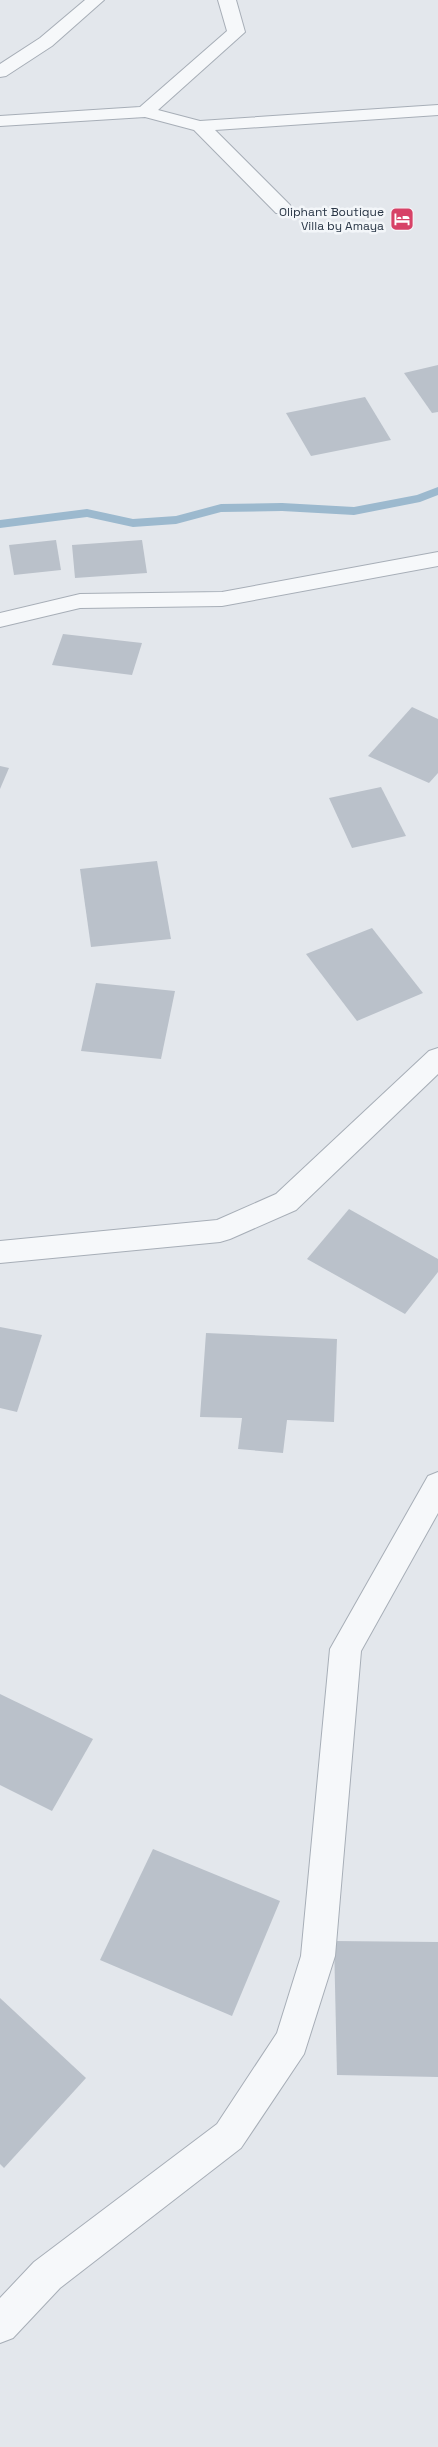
<svg xmlns="http://www.w3.org/2000/svg" width="438" height="2447" viewBox="0 0 438 2447" font-family="'Space Grotesk',sans-serif">
  <style>
    .lines { fill: none; stroke-linecap: round; stroke-linejoin: round }
    .stream { fill: #9cb9ce; fill-rule: evenodd }
    .building { fill: #bac1ca }
    .minor-casing { stroke: #a7aeb7; stroke-width: 2 }
    .minor { fill: #f6f8fa; fill-rule: evenodd }
    .labels { text-anchor: middle; stroke-width: 5; stroke-linejoin: round; paint-order: stroke }
    .far-poi-label { font-size: 12px; fill: #293646; stroke: #f3f6f9; text-anchor: end }
  </style>
  <rect width="100%" height="100%" fill="#e3e7ec"/>
  <g class="lines">
    <!-- stream -->
    <polygon class="stream" points="438,487 438,495 420,502 354,515 282,511 221,512 176,524 133,527 87,517 0,528 0,520 87,509 133,519 176,516 221,504 282,503 354,507 417,495"/>
  </g>
  <!-- building -->
  <g class="building">
    <polygon points="438,365 438,412 432,413 404,373"/>
    <polygon points="365,397 391,440 311,456 286,413"/>
    <polygon points="56,540 61,570 14,575 9,545"/>
    <polygon points="142,540 147,573 75,578 72,545"/>
    <polygon points="63,634 142,643 132,675 52,665"/>
    <polygon points="412,707 438,719 438,773 429,783 368,756"/>
    <polygon points="0,766 9,768 0,789"/>
    <polygon points="381,787 406,836 352,848 329,798"/>
    <polygon points="157,861 171,939 91,947 80,869"/>
    <polygon points="372,928 423,993 357,1021 306,954"/>
    <polygon points="96,983 175,991 161,1059 81,1051"/>
    <polygon points="349,1209 438,1259 438,1272 405,1314 307,1259"/>
    <polygon points="0,1327 42,1335 17,1412 0,1408"/>
    <polygon points="206,1333 337,1339 334,1422 287,1420 283,1453 238,1449 242,1418 200,1417"/>
    <polygon points="0,1694 93,1739 52,1811 0,1785"/>
    <polygon points="153,1849 280,1901 232,2016 100,1960"/>
    <polygon points="334,1941 438,1942 438,2077 337,2075"/>
    <polygon points="0,1998 86,2078 4,2168 0,2164"/>
  </g>
  <g class="lines">
    <!-- minor casing -->
    <g class="minor-casing">
      <g id="minor">
        <polygon points="85,0 104,0 52,46 6,76 0,77 0,64 40,38"/>
        <polygon points="218,0 236,0 245,32 158,110 200,121 438,105 438,115 215,130 290,205 292,209 290,213 276,213 194,130 145,117 0,126 0,116 140,107 227,31"/>
        <polygon points="438,552 438,566 222,606 80,608 0,627 0,613 80,594 222,592"/>
        <polygon points="438,1048 438,1074 296,1210 230,1239 220,1242 0,1263 0,1241 217,1220 276,1194 429,1051"/>
        <polygon points="438,1472 438,1513 361,1651 335,1956 304,2054 241,2148 60,2288 13,2338 0,2343 0,2298 34,2262 217,2124 277,2033 301,1956 330,1649 428,1476"/>
      </g>
    </g>
    <!-- minor -->
    <use href="#minor" class="minor"/>
  </g>
  <!-- icons -->
  <defs>
    <g id="hotel-square" transform="scale(1.25)"><rect x="-9" y="-9" width="18" height="18" rx="4" fill="#d74267" stroke="#f3f6f9"/><path d="M-6-4.5h1.5V1H6V5H4.5V3h-9V5H-6ZM-4 0a1.8 1.8 0 1 1 3.6 0ZM.5 0V-2.5h3Q6-2.5 6 0Z" fill="#fff"/></g>
  </defs>
  <g fill-rule="evenodd">
    <use href="#hotel-square" x="402" y="219"/>
  </g>
  <g class="labels">
    <!-- far-poi labels -->
    <g class="far-poi-label">
      <text x="384" y="216">Oliphant Boutique<tspan x="384" dy="14">Villa by Amaya</tspan></text>
    </g>
  </g>
</svg>
